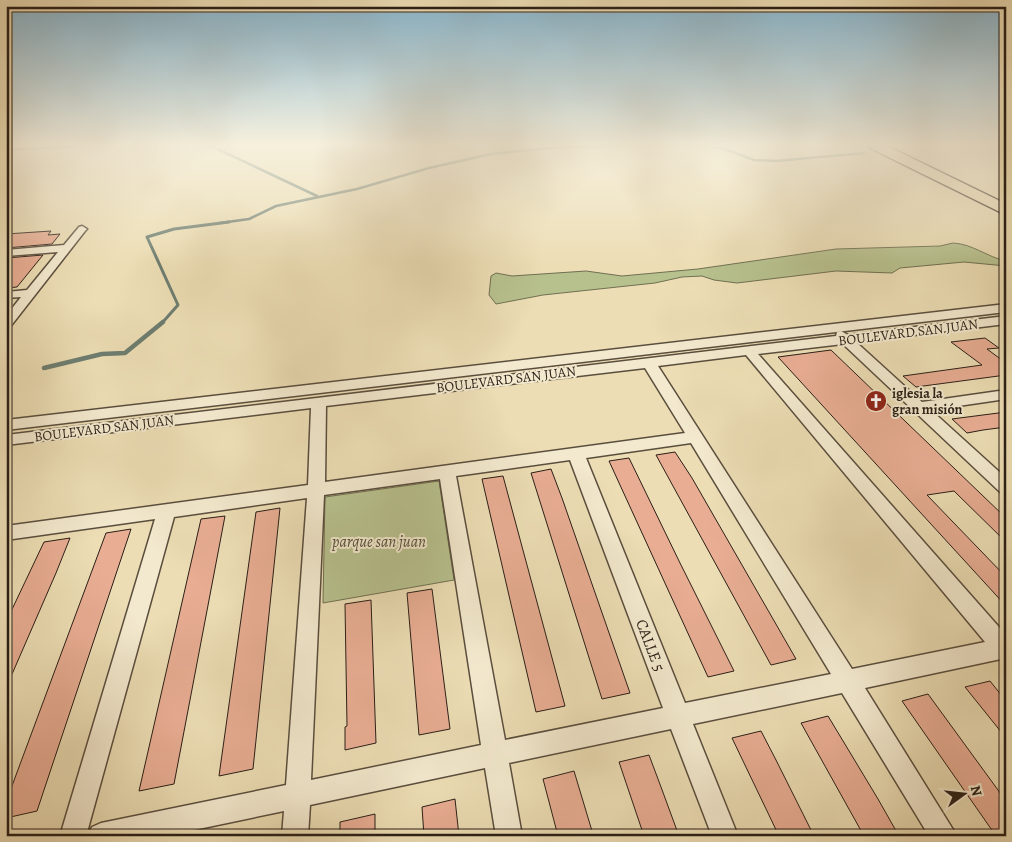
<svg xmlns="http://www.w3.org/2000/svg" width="1012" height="842" viewBox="0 0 1012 842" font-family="Alegreya,serif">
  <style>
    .green { fill: #b7c18e; stroke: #707052 }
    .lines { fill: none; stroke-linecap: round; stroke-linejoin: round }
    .stream-far2 { stroke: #6d7d70; stroke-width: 2.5 }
    .stream-far1 { stroke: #6d7d70; stroke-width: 3 }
    .stream { stroke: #6d7d70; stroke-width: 4.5 }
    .building { fill: #e8ad93; stroke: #2a1f17 }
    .service-casing { stroke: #5a4e3e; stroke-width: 2 }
    .minor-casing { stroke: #5a4e3e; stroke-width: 3 }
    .trunk-casing { stroke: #2a1f17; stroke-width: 3 }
    .service { fill: #f3e9ce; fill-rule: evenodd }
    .minor { fill: #f3e9ce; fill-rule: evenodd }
    .trunk { fill: #ecddb4; fill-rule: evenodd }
    .labels { text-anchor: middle; stroke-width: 4; stroke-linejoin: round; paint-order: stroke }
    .street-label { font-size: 14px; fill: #2a1f17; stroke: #f3e9ce }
    .poi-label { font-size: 14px; font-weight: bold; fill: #2a1f17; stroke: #f3e9ce; text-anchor: start }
    .near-park-label { font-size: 16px; font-style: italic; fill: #54503b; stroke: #f3e9ce }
    .near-street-label { font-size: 16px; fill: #2a1f17; stroke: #f3e9ce }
  </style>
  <rect width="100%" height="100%" fill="#ecddb4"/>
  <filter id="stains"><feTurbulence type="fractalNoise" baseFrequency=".004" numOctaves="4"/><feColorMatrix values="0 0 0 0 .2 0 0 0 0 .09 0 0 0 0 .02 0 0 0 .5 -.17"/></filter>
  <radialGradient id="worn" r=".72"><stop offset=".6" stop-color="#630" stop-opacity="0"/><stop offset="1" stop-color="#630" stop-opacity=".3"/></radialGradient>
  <!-- green -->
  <g class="green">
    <path d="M 953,243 C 973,244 987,257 1006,261 L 1006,266 L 964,262 L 900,268 L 892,273 L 836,271 L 737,283 L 714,280 L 702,276 L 682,277 L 655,283 L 543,295 L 496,304 L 489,295 L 491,276 L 496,273 L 512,276 L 586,271 L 622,276 L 698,269 L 836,249 L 940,246 Z"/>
    <polygon points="439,481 454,580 323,603 325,497"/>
  </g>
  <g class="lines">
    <!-- stream-far2 -->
    <g class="stream-far2">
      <polyline points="209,145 317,196"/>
      <polyline points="6,150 97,145"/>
      <polyline points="220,223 249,219 276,206 357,189 429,168 491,154 560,147 696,145 722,148 754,160 776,161 864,153"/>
    </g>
    <!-- stream-far1 -->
    <polyline class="stream-far1" points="162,323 178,305 147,237 174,229 229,222"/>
    <!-- stream -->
    <polyline class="stream" points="44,368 102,354 125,353 163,322"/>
  </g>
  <!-- building -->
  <g class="building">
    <polygon points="51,231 48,235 60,234 52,244 6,248 6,234"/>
    <polygon points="43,255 17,287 6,288 6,258"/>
    <polygon points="985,338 999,348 987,349 1006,363 1006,375 916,387 903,376 982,365 951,342"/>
    <polygon points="831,350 1006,518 1006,542 954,491 927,495 1006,577 1006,606 778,357"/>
    <polygon points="1006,412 1006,427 983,430 967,433 952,419"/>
    <polygon points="675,452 692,478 796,659 771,665 656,455"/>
    <polygon points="629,458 680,563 734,671 708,677 609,461"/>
    <polygon points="551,469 562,498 630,693 602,699 531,473"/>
    <polygon points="503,476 565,706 536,712 482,479"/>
    <polygon points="280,508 253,769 219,776 256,512"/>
    <polygon points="225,516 174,784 139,791 201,519"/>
    <polygon points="131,529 37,811 6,818 6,802 106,533"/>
    <polygon points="70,538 56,573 6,688 6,622 44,542"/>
    <polygon points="432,589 450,729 419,735 407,593"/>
    <polygon points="371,600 376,743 345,750 345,727 347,726 345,604"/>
    <polygon points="990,681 1006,701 1006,738 965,687"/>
    <polygon points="928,694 1006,801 1006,836 996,836 902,701"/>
    <polygon points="828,716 878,799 899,836 864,836 801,723"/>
    <polygon points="761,731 776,760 814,836 779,836 732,738"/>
    <polygon points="649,755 661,787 679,836 644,836 619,762"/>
    <polygon points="574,771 592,831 574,836 558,836 543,779"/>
    <polygon points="455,799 459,836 424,836 422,807"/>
    <polygon points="375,814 375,836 340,836 340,822"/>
  </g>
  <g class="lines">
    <!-- service casing -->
    <g class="service-casing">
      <rect id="service" x="1002" y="199" width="4" height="2"/>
    </g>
    <!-- minor casing -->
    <g class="minor-casing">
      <g id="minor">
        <polygon points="82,226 87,229 85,231 10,327 6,328 6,316 21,297 6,298 6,292 27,290 58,252 6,256 6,250 64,245 79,227"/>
        <polygon points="1006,304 1006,312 6,430 6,420"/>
        <path d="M 1006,316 L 1006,324 L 856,342 L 922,402 L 1006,390 L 1006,399 L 931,410 L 1006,478 L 1006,494 L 1000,492 L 843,344 L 758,354 L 1006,635 L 1006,661 L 1001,659 L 865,688 L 957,836 L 929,836 L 842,693 L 693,724 L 738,836 L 712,836 L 671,729 L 509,763 L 522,836 L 496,836 L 485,768 L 310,805 L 308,836 L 282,836 L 284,811 L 165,836 L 88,836 L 92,827 L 101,823 L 286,785 L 307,498 L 174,517 L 86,836 L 60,836 L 155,519 L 6,540 L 6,526 L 308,485 L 311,408 L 6,445 L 6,435 L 836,336 L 837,332 L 841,331 L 848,335 ZM 746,355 L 985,642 L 852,669 L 658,366 ZM 645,368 L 685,433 L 325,482 L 326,406 ZM 691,443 L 831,674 L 685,703 L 586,458 ZM 570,460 L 663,708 L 505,740 L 456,476 ZM 440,479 L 481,745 L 311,780 L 324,495 Z"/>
      </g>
    </g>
    <!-- trunk casing -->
    <g class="trunk-casing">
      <polygon id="trunk" points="869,145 885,145 1006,204 1006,215 870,148"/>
    </g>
    <!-- service -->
    <use href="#service" class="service"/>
    <!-- minor -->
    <use href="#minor" class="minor"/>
    <!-- trunk -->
    <use href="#trunk" class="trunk"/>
  </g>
  <!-- sky -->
  <linearGradient id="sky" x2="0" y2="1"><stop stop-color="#88b7d0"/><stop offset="0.55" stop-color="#f6f0dd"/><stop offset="1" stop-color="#f6f0dd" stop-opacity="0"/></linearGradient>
  <rect width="1012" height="263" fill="url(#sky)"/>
  <!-- icons -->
  <defs>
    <g id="church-disc" transform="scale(1.125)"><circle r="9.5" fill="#8f2418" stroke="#f3e9ce"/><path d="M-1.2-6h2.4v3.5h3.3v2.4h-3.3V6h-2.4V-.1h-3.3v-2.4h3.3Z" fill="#fff"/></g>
  </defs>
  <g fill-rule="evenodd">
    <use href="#church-disc" x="876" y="401"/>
  </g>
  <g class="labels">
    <!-- street labels -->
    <g class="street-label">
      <text transform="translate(908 332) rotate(-7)" y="5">BOULEVARD SAN JUAN</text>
      <text transform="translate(506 379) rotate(-7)" y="5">BOULEVARD SAN JUAN</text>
      <text transform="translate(104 428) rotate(-7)" y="5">BOULEVARD SAN JUAN</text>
    </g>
    <!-- poi labels -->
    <g class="poi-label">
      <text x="892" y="398">iglesia la<tspan x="892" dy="16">gran misión</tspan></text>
    </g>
    <!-- near-park labels -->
    <g class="near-park-label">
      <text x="379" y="547">parque san juan</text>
    </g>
    <!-- near-street labels -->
    <g class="near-street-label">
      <text transform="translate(651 645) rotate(69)" y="6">CALLE 5</text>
    </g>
  </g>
  <!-- margin -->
  <rect width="1012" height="842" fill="none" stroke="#ecddb4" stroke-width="25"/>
  <rect x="8" y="8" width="997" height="827" fill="none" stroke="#2a1f17" stroke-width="2.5"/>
  <rect x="12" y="12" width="987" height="817" fill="none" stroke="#2a1f17"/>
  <!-- north arrow -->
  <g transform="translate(964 794) rotate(75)" stroke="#f3e9ce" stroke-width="4" paint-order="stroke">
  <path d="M0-4L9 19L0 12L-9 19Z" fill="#2a1f17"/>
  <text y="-8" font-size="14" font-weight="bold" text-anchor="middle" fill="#2a1f17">N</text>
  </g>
  <rect width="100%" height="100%" filter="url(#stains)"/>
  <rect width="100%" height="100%" fill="url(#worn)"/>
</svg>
